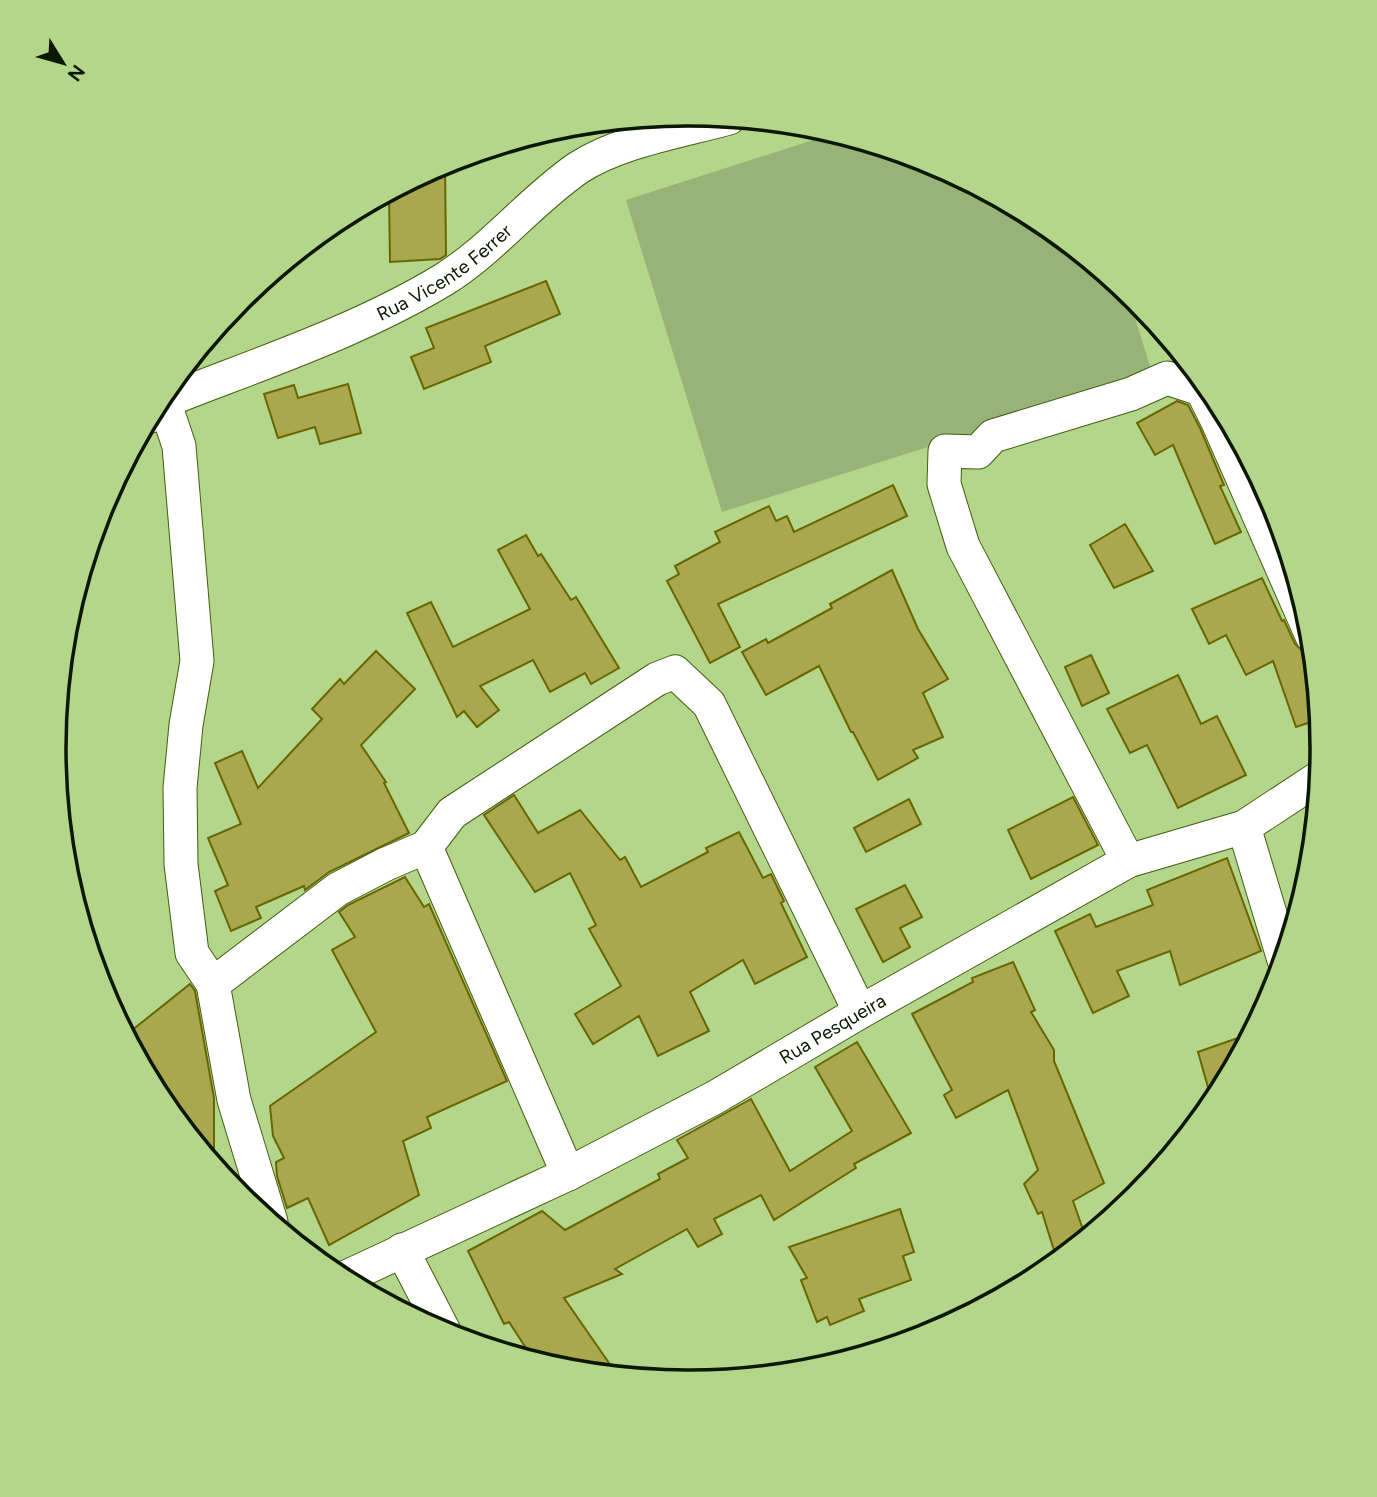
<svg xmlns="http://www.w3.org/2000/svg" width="1377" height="1497" viewBox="0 0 1377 1497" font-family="Figtree,sans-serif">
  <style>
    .green { fill: #98b378 }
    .building { fill: #a9a84f; stroke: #686600; stroke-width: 2 }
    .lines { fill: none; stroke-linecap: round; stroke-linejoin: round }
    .minor-casing { stroke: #415e0f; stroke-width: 35 }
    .minor { stroke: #fff; stroke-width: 33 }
    .labels { text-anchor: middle; stroke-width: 5; stroke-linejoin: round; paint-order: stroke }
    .street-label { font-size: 19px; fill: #0c1700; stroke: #b4d68a }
    .rim { fill: none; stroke: #0c1700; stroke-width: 3.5 }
  </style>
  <rect width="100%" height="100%" fill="#b4d68a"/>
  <!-- green -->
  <polygon class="green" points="835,133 932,163 1041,221 1127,292 1153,376 722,512 626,200"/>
  <!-- building -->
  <g class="building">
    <polygon points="445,163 446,255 440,259 390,262 389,193"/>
    <polygon points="546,281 560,314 485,346 491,362 424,389 411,357 434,348 426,328"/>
    <polygon points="348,384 361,433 320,444 315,427 278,438 264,394 294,385 298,398"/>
    <polygon points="1177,401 1188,405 1200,428 1224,485 1220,486 1241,532 1215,544 1173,445 1155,455 1137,423"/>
    <polygon points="893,485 907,516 718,604 740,647 710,663 667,581 679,574 675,566 720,542 715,532 769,506 776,521 787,516 794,532"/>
    <polygon points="1125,524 1153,571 1114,588 1090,545"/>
    <polygon points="526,535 538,556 541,554 571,600 576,597 619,668 591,684 585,673 550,692 533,660 480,686 499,710 477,727 464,711 457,717 407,613 431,602 453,647 530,609 498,550"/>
    <polygon points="892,570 918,629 948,679 923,693 943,737 913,750 918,758 878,780 853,732 851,732 819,666 766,695 742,652 766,639 768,643 832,608 830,604"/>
    <polygon points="1262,578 1282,621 1284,620 1295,644 1305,653 1316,679 1320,719 1296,727 1273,661 1246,675 1226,635 1209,644 1192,609"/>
    <polygon points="376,651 415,689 361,745 386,782 384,783 409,833 329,872 305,890 304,886 256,907 261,918 231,931 215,891 228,885 208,838 241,824 215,763 242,751 258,788 322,719 312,709 340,679 344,684"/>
    <polygon points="1091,655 1109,693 1082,706 1065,667"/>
    <polygon points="1178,675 1201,724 1217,716 1246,775 1178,808 1147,745 1130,753 1107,709"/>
    <polygon points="514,795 538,833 580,810 620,860 625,857 641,887 708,852 706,848 739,832 763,878 771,874 784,901 781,903 807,957 755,984 743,960 690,992 709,1031 658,1056 639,1016 593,1044 575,1014 621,986 589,929 596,925 570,873 535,892 484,815"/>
    <polygon points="1073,797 1098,845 1031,879 1008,830"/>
    <polygon points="909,799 921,824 866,852 854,828"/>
    <polygon points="1227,858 1261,951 1180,985 1170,951 1117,971 1129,996 1093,1013 1055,931 1090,914 1096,927 1153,905 1147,890"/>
    <polygon points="405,877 424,907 429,904 507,1081 427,1117 431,1128 403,1141 419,1195 329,1245 308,1198 287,1208 277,1176 276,1162 284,1158 273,1136 270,1106 376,1032 332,950 355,937 339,912 348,905"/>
    <polygon points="905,885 922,917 900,928 910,947 883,962 856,909"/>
    <polygon points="1013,962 1035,1010 1031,1012 1054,1050 1054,1061 1104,1183 1073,1201 1086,1238 1060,1260 1057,1260 1042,1212 1038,1214 1024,1184 1038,1170 1008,1090 956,1118 944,1095 952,1090 912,1014 973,982 972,978"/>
    <polygon points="190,984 195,991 214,1098 214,1165 161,1101 126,1035"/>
    <polygon points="1252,1033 1216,1101 1213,1105 1198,1052"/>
    <polygon points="857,1042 911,1133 854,1164 856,1168 774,1220 761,1195 714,1219 722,1234 698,1247 687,1229 615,1269 622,1274 564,1298 618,1376 564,1370 535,1362 509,1322 504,1324 468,1251 542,1211 565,1230 660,1179 658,1174 688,1158 677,1140 751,1099 790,1171 852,1131 815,1067"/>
    <polygon points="900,1209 914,1252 903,1256 911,1280 859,1299 864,1311 830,1325 827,1317 817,1322 801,1280 807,1278 789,1247"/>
  </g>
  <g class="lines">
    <!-- minor casing -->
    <g class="minor-casing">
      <g id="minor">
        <polyline points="1192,370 1217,420 1312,636"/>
        <polyline points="162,395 179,446 197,661 186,725 180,788 181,864 192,953 213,984 234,1100 271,1222"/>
        <path id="s1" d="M 151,416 L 165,401 C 258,364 357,332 443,280 C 493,249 530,201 578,168 C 619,141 682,131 729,118"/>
        <polyline points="1244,827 1284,960"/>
        <polyline points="426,847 568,1174"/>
        <polyline points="1128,861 963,546 944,484 945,451 978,452 993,436 1131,394 1167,378 1201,389"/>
        <polyline points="213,984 338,889 386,864 426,847 452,813 657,679 675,672 709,704 860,1012"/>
        <polyline points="402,1250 446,1335"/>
        <path id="s2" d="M 342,1279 L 568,1174 L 714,1098 L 860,1012 L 1128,861 L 1244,827 L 1320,777"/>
      </g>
    </g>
    <!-- minor -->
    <use href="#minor" class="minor"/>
  </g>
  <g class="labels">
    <!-- street labels -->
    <g class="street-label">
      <text dy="7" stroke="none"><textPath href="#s1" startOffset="329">Rua Vicente Ferrer</textPath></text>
      <text dy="7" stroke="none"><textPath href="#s2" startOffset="551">Rua Pesqueira</textPath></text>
    </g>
  </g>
  <!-- crop -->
  <path d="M0 0H1377V1497H0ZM66 748a622 622 0 1 1 1244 0a622 622 0 1 1-1244 0Z" fill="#b4d68a" fill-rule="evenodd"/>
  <path class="rim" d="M66 748a622 622 0 1 1 1244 0a622 622 0 1 1-1244 0Z"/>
  <!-- north arrow -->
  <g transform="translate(63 63) rotate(127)" stroke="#b4d68a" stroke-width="5" paint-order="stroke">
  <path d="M0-5L12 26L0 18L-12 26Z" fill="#0c1700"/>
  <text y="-10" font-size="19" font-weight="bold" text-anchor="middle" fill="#0c1700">N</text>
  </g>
</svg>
